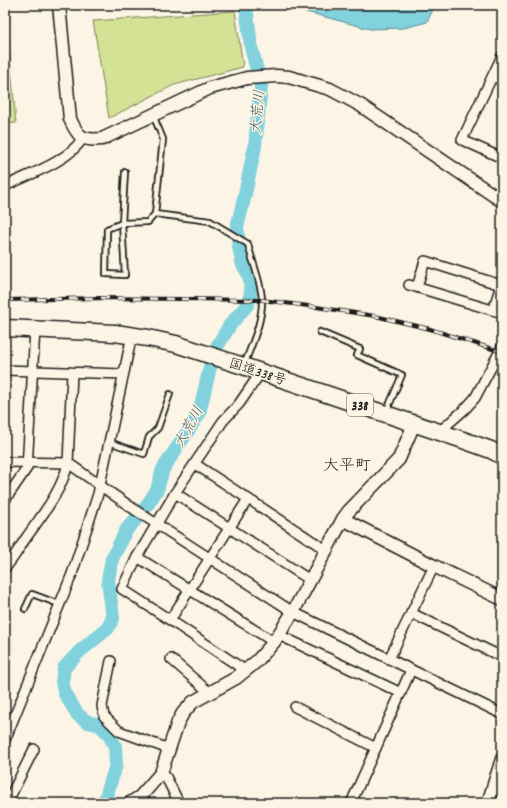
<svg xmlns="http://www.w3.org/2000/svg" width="507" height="808" viewBox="0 0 507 808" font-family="Dekko,'Klee One',sans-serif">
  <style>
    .built { fill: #f5e3cd }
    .green { fill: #d4e295; stroke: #787f58 }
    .water { fill: #82d2de; stroke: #598990 }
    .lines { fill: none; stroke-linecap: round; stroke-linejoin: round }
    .river { stroke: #82d2de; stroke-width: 14 }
    .lane-casing { stroke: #1c1c1c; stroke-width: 8 }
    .street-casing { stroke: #1c1c1c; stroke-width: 12 }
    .secondary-casing { stroke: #1c1c1c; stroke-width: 15 }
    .highway-casing { stroke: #1c1c1c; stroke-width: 19 }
    .lane { stroke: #fcf5e5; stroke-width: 4.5 }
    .street { stroke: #fcf5e5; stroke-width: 9 }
    .secondary { stroke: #fcf5e5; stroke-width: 12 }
    .highway { stroke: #fcf5e5; stroke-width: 16 }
    .rail-casing { stroke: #1c1c1c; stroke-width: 4 }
    .rail { stroke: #fcf5e5; stroke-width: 2.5; stroke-dasharray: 8; stroke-linecap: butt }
    .labels { text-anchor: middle; stroke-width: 3; stroke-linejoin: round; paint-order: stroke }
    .shield { fill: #fcf5e5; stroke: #5f5d58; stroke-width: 1 }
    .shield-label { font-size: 13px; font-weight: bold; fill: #1c1c1c }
    .street-label { font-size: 14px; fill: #1c1c1c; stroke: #fcf5e5 }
    .water-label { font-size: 15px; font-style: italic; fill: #405c60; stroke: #fcf5e5 }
    .quarter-label { font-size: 16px; fill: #1c1c1c; stroke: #fcf5e5 }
  </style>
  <rect width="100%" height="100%" fill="#fcf5e5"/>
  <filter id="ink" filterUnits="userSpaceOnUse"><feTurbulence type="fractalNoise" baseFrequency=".025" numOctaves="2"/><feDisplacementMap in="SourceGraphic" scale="8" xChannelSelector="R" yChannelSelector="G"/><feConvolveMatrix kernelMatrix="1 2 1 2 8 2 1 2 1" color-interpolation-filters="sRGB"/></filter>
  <g filter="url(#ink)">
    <!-- built -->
    <polygon class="built" points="5,626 12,640 13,655 5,655"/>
    <!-- green -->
    <g class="green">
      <polygon points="235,11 243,67 174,85 109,118 93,21"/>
      <polygon points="6,13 16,123 5,124 5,14"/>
    </g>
    <!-- water -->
    <polygon class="water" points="289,5 435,5 427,22 404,28 370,29 299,10"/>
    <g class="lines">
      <!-- river -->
      <polyline class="river" points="104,803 116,765 115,746 108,733 100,725 88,722 78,715 65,694 62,682 64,668 80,651 108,628 113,618 108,580 112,559 127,529 144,510 157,490 163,469 199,414 211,363 216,348 230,325 248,304 251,292 249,275 243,265 239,247 237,227 244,199 255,146 261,86 251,47 246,5"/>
      <!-- lane casing -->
      <g class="lane-casing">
        <g id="lane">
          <polyline points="492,78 502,83"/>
          <polyline points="125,172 122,223 148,222 155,214 163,139 153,115"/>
          <path d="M 155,214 L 210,221 L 248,244 C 252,262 262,283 262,301 C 262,323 252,343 245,363"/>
          <polygon points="122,223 125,275 106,274 107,229"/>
          <polyline points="320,332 360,349 357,355 402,375 387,410"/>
          <polyline points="109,442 144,454 149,437 158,428 170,394"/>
          <polyline points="25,609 32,594 59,604"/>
        </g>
      </g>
      <!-- street casing -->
      <g class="street-casing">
        <g id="street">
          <polyline points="502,56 462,140 502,158"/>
          <path d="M 5,186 C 30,174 68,162 83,138"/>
          <polyline points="409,285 502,313"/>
          <polyline points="417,287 425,261 501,285 493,310"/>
          <polyline points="5,370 122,374"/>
          <polyline points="439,432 465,409 475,398 502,347"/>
          <polyline points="5,462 68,463 138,512 293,612 502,714"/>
          <polyline points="195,464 326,550"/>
          <polyline points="175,493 310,580"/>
          <polyline points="5,500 27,468 35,329"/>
          <polyline points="137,557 274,642"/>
          <path d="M 5,568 C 13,560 19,548 26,538 C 42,515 62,491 68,463 L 72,373"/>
          <polyline points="411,613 502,657"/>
          <polyline points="170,620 122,589 137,557 175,493 223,421 239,404 261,372"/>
          <polyline points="279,635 401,693"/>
          <polyline points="171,659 209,692"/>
          <polyline points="389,659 434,566"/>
          <polyline points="111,661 102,706 104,716 119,731 169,749"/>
          <polyline points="246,671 170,620 248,499"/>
          <polyline points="295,707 376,748"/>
          <polyline points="5,740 72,574 98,494 132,335"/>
          <polyline points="161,773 166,777 179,803"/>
          <polyline points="7,803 34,749"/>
          <polyline points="351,803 411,670"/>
        </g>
      </g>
      <!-- secondary casing -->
      <g class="secondary-casing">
        <g id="secondary">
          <path d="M 59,5 L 70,119 C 78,137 82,141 102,139 L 210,88 L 247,78 L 277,76 L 289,77 L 330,89 L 360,105 L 502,201"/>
          <polyline points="343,519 434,566 502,599"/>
          <polyline points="130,803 140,797 161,773 178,722 183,713 193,702 236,678 257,661 274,642 293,612 343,519 348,512 399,459 414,424"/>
          <polyline points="488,803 502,759"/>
        </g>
      </g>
      <!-- highway casing -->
      <g class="highway-casing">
        <polyline id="highway" points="5,328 115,333 148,338 176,344 261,372 463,440 491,450 502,456"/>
      </g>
      <!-- lane -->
      <use href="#lane" class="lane"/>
      <!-- street -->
      <use href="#street" class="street"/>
      <!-- secondary -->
      <use href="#secondary" class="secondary"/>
      <!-- highway -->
      <use href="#highway" class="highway"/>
      <!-- rail casing -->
      <g class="rail-casing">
        <polyline id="rail" points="5,300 100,298 262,300 316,307 375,316 430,329 502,352"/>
      </g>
      <!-- rail -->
      <use href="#rail" class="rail"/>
    </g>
  </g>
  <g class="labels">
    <!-- shield labels -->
    <rect class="shield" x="347" y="394" width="26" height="22" rx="3"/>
    <g class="shield-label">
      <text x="360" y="410">338</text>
    </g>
    <!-- street labels -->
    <g class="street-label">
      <text transform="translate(258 371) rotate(18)" y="5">国道338号</text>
    </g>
    <!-- water labels -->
    <g class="water-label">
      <text transform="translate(257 112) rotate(-85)" y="5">大荒川</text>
      <text transform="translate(188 427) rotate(-61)" y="5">大荒川</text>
    </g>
    <!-- quarter labels -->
    <g class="quarter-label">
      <text x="347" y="470">大平町</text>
    </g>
  </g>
  <!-- margin -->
  <rect width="507" height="808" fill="none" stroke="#fcf5e5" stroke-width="20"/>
  <rect x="10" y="10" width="487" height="788" fill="none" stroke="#1c1c1c" stroke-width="1.5" filter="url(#ink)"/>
</svg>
